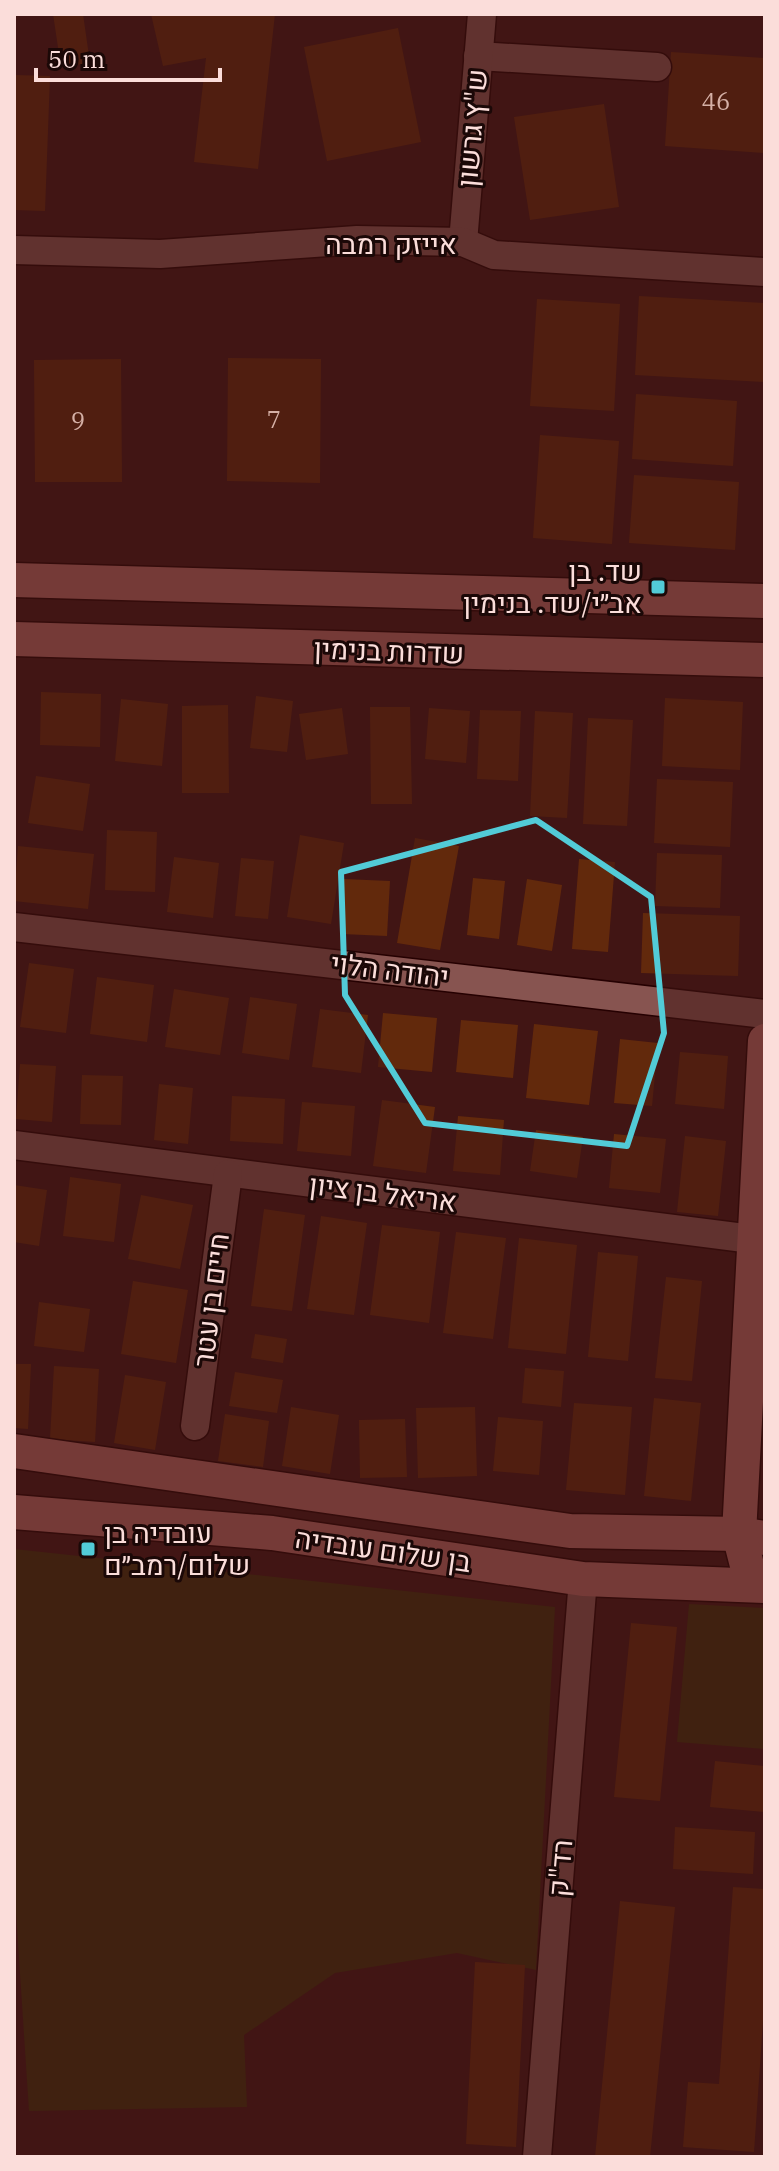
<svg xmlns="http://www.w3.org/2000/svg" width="779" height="2171" viewBox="0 0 779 2171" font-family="'IBM Plex Serif',Heebo,serif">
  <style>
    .green { fill: #3e2f0d }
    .building { fill: #62290c }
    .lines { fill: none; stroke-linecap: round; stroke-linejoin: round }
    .minor-casing { stroke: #250001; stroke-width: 31 }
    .major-casing { stroke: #250001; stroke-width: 37 }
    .minor { stroke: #875450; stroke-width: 28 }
    .major { stroke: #b36763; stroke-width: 34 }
    .marked { fill: none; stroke: #52cbd7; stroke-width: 6; stroke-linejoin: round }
    .poi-dot { fill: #52cbd7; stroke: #1b0807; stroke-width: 3 }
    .labels { text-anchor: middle; stroke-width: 6; stroke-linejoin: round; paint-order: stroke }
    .number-label { font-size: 24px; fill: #d5b0a6 }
    .street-label { font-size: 28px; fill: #fbddda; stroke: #1b0807 }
    .poi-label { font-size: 28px; fill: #fbddda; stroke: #1b0807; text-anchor: end }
  </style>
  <rect width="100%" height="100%" fill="#411514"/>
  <!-- green -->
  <g class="green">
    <polygon points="14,1549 555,1607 536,1970 457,1953 335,1973 244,2035 247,2107 29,2111 14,1882"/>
    <polygon points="689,1604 765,1608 765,1749 677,1742"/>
  </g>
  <!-- building -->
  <g class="building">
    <polygon points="53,14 83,14 90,63 61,67"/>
    <polygon points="151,14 275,14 258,169 194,162 206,58 163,66"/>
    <polygon points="398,28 421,142 327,161 304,47"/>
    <polygon points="671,52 765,58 765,153 665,146"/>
    <polygon points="14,75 50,76 45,211 14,210"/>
    <polygon points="604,104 619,207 530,220 514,117"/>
    <polygon points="639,296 765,303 764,382 635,375"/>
    <polygon points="537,299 620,304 614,411 530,406"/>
    <polygon points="228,358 321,359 320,483 227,481"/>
    <polygon points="121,359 122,482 35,482 34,360"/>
    <polygon points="636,394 737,401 733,466 632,459"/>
    <polygon points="540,435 619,441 612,544 533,538"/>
    <polygon points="634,475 739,482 735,550 629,543"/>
    <polygon points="41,692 101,694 100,747 40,745"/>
    <polygon points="256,696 293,701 287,752 250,748"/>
    <polygon points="665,698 743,702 740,770 662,766"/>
    <polygon points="121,699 168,704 162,766 115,761"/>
    <polygon points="228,705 229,793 182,793 182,706"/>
    <polygon points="370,707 410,707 412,804 371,804"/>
    <polygon points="342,708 348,754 306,760 299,714"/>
    <polygon points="429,708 470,711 466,763 425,759"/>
    <polygon points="480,710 521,711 518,781 477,779"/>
    <polygon points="535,711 573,713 567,818 530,816"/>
    <polygon points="588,718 633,720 627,826 583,824"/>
    <polygon points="36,776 90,784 83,831 28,823"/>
    <polygon points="657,779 733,782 730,847 654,843"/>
    <polygon points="107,830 157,832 155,892 105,890"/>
    <polygon points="300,835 344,843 331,924 287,917"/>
    <polygon points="415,838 459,846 440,950 397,943"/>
    <polygon points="18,846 94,854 88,909 14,901"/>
    <polygon points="657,853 722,855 720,908 655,906"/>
    <polygon points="174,857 219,863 213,918 167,912"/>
    <polygon points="241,858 274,861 268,919 235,916"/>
    <polygon points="579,859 615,862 608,952 572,949"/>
    <polygon points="473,878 505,881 499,939 467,935"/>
    <polygon points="344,879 390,881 387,936 342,934"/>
    <polygon points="527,879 562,885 552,951 517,945"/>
    <polygon points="643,913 740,916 738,976 641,973"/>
    <polygon points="29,963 74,969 66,1033 20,1027"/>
    <polygon points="97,977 154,985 147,1042 90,1034"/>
    <polygon points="174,989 229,998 220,1055 165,1047"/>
    <polygon points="250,997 297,1004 289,1060 242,1053"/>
    <polygon points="320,1009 368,1015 361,1073 312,1067"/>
    <polygon points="383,1013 437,1018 432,1072 378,1067"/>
    <polygon points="461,1020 518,1025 513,1078 456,1072"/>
    <polygon points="534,1024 598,1031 589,1105 526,1098"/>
    <polygon points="620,1039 658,1043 652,1106 614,1103"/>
    <polygon points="680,1052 728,1056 724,1109 675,1104"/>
    <polygon points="20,1064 56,1066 52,1122 16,1119"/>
    <polygon points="82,1075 123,1076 121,1125 80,1124"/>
    <polygon points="159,1084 193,1088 188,1144 154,1140"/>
    <polygon points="232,1096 285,1099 283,1144 230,1141"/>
    <polygon points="382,1100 435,1107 426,1173 373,1166"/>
    <polygon points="302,1102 355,1106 351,1156 297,1151"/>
    <polygon points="458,1116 504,1120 500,1175 453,1171"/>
    <polygon points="536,1130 583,1137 577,1178 530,1171"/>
    <polygon points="614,1134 666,1139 660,1193 609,1188"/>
    <polygon points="685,1136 726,1141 718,1216 677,1212"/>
    <polygon points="70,1177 121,1184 114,1242 63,1236"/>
    <polygon points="14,1185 47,1190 39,1246 14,1242"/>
    <polygon points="141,1195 193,1205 180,1269 128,1259"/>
    <polygon points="264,1209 305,1215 292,1311 251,1306"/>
    <polygon points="321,1216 367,1223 354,1315 307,1309"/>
    <polygon points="382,1225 440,1232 429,1323 370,1315"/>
    <polygon points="456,1232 506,1238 493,1339 443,1333"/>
    <polygon points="519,1238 577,1245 566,1354 508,1348"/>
    <polygon points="598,1252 638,1256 628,1361 588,1357"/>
    <polygon points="666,1277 702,1281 692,1381 655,1378"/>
    <polygon points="133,1281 188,1290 176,1363 121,1354"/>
    <polygon points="39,1302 90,1309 84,1352 34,1346"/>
    <polygon points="255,1334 287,1339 283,1363 251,1358"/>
    <polygon points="14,1364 31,1364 28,1429 14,1428"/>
    <polygon points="54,1366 99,1369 95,1442 50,1439"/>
    <polygon points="525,1368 564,1371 561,1407 522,1403"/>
    <polygon points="235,1372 283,1380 277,1413 229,1406"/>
    <polygon points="125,1375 166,1382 155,1450 114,1443"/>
    <polygon points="654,1398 701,1403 691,1501 644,1496"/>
    <polygon points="574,1403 632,1407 625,1495 566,1490"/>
    <polygon points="291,1407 339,1415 330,1474 282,1466"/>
    <polygon points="475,1407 477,1476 418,1478 416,1408"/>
    <polygon points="225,1414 269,1421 263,1467 218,1461"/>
    <polygon points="498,1417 543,1421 539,1475 493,1471"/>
    <polygon points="405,1419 407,1477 360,1478 359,1420"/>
    <polygon points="631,1623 677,1627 660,1801 614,1797"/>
    <polygon points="715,1761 765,1766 765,1812 710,1807"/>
    <polygon points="675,1827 755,1832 753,1874 673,1869"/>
    <polygon points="733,1887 765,1889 765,1992 754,2152 683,2147 688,2082 719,2084"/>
    <polygon points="620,1901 675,1907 650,2157 595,2157"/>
    <polygon points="475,1962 525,1965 516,2147 466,2144"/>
  </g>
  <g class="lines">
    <!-- minor casing -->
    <g class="minor-casing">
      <g id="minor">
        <polyline points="478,56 657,67"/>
        <polyline points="463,242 482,14"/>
        <polyline points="14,250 160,254 357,240 463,242 494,255 765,272"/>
        <polyline points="14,927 765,1014"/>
        <polyline points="14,1145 752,1239"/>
        <polyline points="195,1426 228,1174"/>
        <polyline points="537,2157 583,1579"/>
      </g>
    </g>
    <!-- major casing -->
    <g class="major-casing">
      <g id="major">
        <polyline points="14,580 765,601"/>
        <polyline points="14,639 765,660"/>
        <polyline points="14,1451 570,1531 739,1534 765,1538"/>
        <polyline points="14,1512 272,1533 583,1579 765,1586"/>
        <polyline points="752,1585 739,1534 765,1041"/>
      </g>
    </g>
    <!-- minor -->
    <use href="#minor" class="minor"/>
    <!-- major -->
    <use href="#major" class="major"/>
  </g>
  <!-- marked area -->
  <path d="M0 0H779V2171H0ZM 536,820 L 651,897 L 664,1033 L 627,1146 L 425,1123 L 345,995 L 341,872 Z" fill="#411514" fill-opacity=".55" fill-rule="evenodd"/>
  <path class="marked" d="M 536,820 L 651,897 L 664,1033 L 627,1146 L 425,1123 L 345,995 L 341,872 Z"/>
  <!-- markers -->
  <g class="poi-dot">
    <rect x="650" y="579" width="16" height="16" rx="4"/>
    <rect x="80" y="1541" width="16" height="16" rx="4"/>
  </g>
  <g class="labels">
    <!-- number labels -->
    <g class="number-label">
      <text x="716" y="110">46</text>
      <text x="274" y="428">7</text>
      <text x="78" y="429">9</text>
    </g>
    <!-- street labels -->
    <g class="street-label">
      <text transform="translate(472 128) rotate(-85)" y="10">ש"ץ גרשון</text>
      <text x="391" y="254">אייזק רמבה</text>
      <text transform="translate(389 651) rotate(2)" y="10">שדרות בנימין</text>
      <text transform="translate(390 970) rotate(7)" y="10">יהודה הלוי</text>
      <text transform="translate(383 1193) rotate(7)" y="10">אריאל בן ציון</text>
      <text transform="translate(211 1300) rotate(-83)" y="10">חיים בן עטר</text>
      <text transform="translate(383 1550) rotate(8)" y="10">בן שלום עובדיה</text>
      <text transform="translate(560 1868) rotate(-85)" y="10">רד"ק</text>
    </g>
    <!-- poi labels -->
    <g class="poi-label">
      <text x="642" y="581">שד. בן<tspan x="642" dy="32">אב״י/שד. בנימין</tspan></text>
      <text x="104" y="1543" text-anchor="start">עובדיה בן<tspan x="104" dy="32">שלום/רמב״ם</tspan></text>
    </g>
  </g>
  <!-- border -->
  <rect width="779" height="2171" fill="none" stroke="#fbddda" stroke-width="32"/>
  <!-- scale -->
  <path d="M36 68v12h184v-12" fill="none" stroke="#fbddda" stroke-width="4"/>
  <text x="48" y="68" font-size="24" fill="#fbddda" stroke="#1b0807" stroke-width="6" paint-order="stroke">50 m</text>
</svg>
